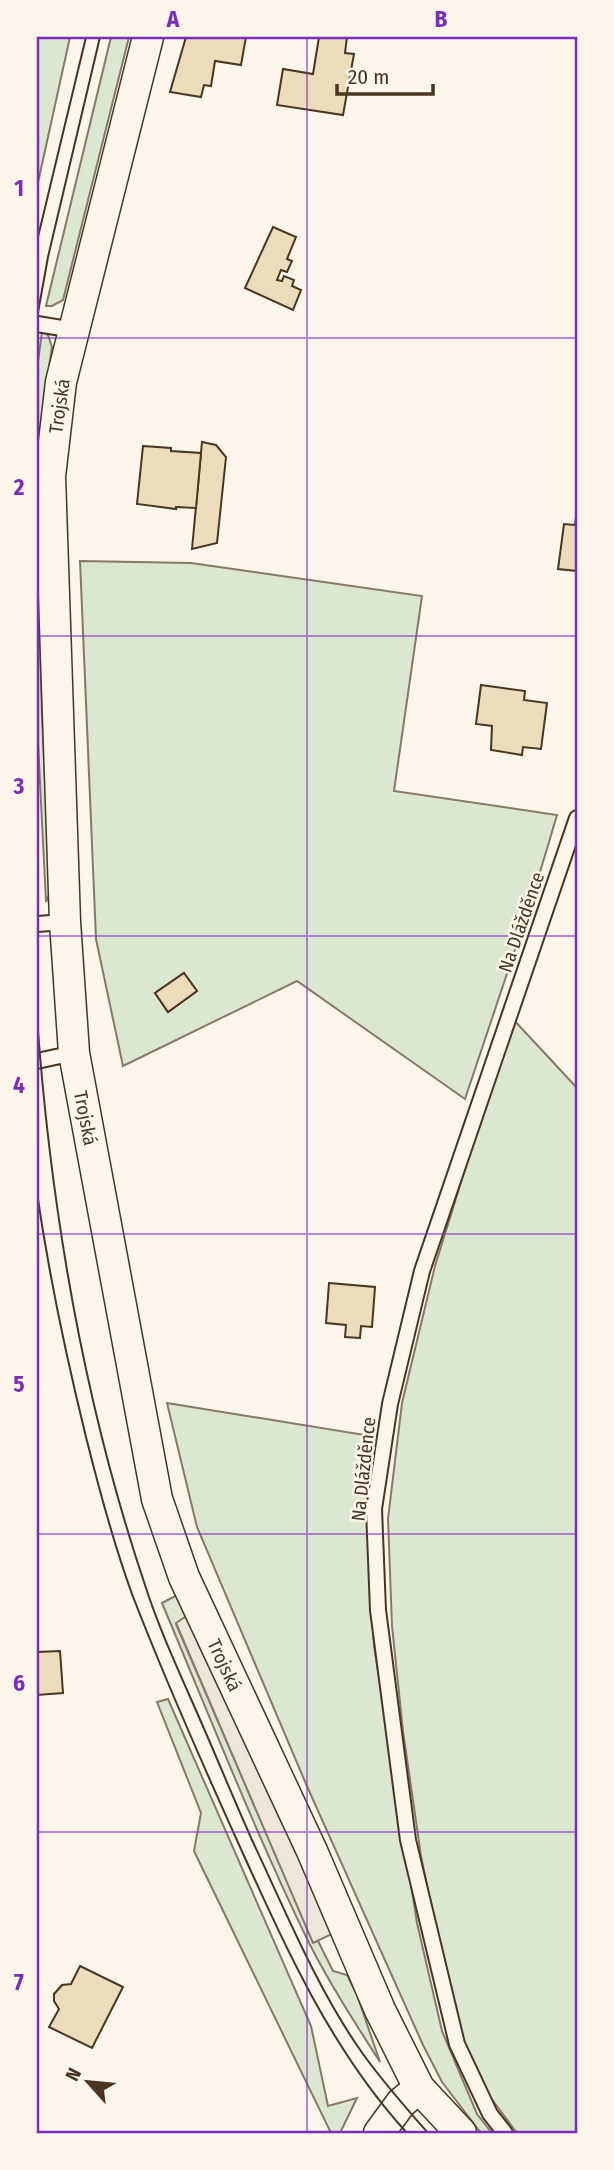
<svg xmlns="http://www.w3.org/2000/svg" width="614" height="2170" viewBox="0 0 614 2170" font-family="'Fira Sans Condensed',sans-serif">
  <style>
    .green { fill: #dce7d0; stroke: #887966; stroke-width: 2; fill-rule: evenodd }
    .parking { fill: #ede7d9; stroke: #887966; stroke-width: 2 }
    .building { fill: #ecdcbc; stroke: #4a3520; stroke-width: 2 }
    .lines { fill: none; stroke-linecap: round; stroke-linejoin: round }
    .lane-casing { stroke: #4a3520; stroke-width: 18 }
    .street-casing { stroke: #4a3520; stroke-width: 33 }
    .lane { stroke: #fbf6e9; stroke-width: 14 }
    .street { stroke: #fbf6e9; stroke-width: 30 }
    .tram { stroke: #4a3520; stroke-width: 2 }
    .grid { fill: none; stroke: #7b2cbf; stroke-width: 2; stroke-opacity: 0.55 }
    .labels { text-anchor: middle; stroke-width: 5; stroke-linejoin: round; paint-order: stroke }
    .street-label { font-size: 19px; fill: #4a3520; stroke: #fbf6e9 }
    .neatline { fill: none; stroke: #7b2cbf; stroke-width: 2.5 }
    .grid-label { font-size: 23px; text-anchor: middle; font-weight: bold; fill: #7b2cbf }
  </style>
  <rect width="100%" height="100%" fill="#fbf6e9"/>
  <!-- green -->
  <g class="green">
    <polygon points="37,37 70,37 37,187"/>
    <polygon points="111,37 129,37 63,300 52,306 46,306"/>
    <polygon points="42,332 48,335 52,347 40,430 37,505 37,369"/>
    <polygon points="37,534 42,716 50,892 46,902 37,722"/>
    <path d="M 80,561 L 191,563 L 422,596 L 394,791 L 557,815 L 532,899 L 465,1099 L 297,981 L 123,1066 L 96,939 ZM 184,973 L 197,991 L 168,1012 L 155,993 Z"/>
    <polygon points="512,1018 577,1088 577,2133 517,2133 482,2086 460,2040 450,2001 421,1856 403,1731 392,1626 388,1519 402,1403 435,1266"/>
    <polygon points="167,1403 377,1437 367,1525 374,1646 417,1923 442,2031 477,2114 492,2133 481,2133 442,2082 423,2045 306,1784 197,1527"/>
    <path d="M 183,1592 L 192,1612 L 176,1624 L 313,1942 L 318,1941 L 333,1971 L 347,1975 L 357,1995 L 380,2062 C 355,2023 330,1984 309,1943 C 255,1832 210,1717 162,1603 Z"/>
    <polygon points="168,1699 311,2026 328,2106 357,2098 340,2133 331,2133 194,1851 201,1813 157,1702"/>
  </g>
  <!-- parking -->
  <polygon class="parking" points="197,1609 336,1932 313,1943 176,1623"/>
  <!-- building -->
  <g class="building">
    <polygon points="186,37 246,37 241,65 215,61 211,86 204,85 201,97 170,92"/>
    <polygon points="319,37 347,37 345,53 354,54 343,115 277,105 283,69 313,74"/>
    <polygon points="273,227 296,237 287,259 292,261 287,272 281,270 277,280 282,281 284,276 294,280 292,286 301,290 293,310 245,288"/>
    <polygon points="202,442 216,445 226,457 217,543 192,549"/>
    <polygon points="143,446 171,448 171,451 201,453 196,508 176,507 176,509 137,504"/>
    <polygon points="577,510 577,579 577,571 558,569 564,524 575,525"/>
    <polygon points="481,685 525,691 524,700 547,703 541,749 523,747 522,755 491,750 492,726 476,724"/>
    <polygon points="184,973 197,991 168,1012 155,993"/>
    <polygon points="329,1283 375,1287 372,1327 361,1326 360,1338 345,1337 346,1325 326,1323"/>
    <polygon points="60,1651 63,1693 37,1695 37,1652"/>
    <polygon points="80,1966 123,1987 92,2048 49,2027 59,2009 54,2001 54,1994 62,1985 71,1984"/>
  </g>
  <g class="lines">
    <!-- lane casing -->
    <g class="lane-casing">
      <g id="lane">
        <polyline points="37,324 74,330"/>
        <polyline points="37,924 65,922"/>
        <polyline points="37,1061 74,1053"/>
        <polyline points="505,2133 490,2114 457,2044 408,1840 378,1610 374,1509 390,1404 422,1271 577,818"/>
      </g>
    </g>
    <!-- street casing -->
    <g class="street-casing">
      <g id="street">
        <polyline points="148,37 61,382 50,476 65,922 74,1053 157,1499 184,1577 312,1851 380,2010 419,2088 461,2133"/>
        <polyline points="379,2133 401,2103 419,2088"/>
      </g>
    </g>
    <!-- lane -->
    <use href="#lane" class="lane"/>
    <!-- street -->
    <use href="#street" class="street"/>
    <!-- tram -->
    <g class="tram">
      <polyline points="37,241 86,37"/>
      <polyline points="37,318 48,257 100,37"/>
      <path d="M 37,1018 C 51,1211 83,1401 145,1585 C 160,1632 182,1678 202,1724 C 219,1763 235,1802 252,1840 C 285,1910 318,1991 363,2054 C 383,2082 406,2108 428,2133"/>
      <path d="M 37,1193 C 49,1275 66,1356 86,1437 C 99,1489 113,1542 132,1594 C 165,1680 202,1763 240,1847 C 286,1948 331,2050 407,2133"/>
    </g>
  </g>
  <!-- grid -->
  <path class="grid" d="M 307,37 L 307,2133M 37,338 L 577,338M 37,636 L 577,636M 37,936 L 577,936M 37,1234 L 577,1234M 37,1534 L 577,1534M 37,1832 L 577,1832"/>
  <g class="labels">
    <!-- street labels -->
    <g class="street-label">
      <text transform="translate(59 406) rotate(-82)" y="7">Trojská</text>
      <text transform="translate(521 922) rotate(-71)" y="7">Na Dlážděnce</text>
      <text transform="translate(86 1118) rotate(79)" y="7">Trojská</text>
      <text transform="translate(363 1469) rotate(-84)" y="7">Na Dlážděnce</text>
      <text transform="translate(225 1665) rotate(65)" y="7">Trojská</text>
    </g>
  </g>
  <!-- border -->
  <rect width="614" height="2170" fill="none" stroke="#fbf6e9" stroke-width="77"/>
  <!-- north arrow -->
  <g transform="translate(88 2082) rotate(297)" stroke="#fbf6e9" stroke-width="5" paint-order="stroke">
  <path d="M0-5L12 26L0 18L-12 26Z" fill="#4a3520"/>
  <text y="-10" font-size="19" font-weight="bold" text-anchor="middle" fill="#4a3520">N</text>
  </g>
  <!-- scale -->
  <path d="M337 84v10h96v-10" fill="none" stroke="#4a3520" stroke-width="3.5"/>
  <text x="348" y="84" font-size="21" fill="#4a3520" stroke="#fbf6e9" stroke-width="5" paint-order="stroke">20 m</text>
  <rect x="38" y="38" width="538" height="2094" class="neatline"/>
  <g class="grid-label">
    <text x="173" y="27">A</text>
    <text x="441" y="27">B</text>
    <text x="19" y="196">1</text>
    <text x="19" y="495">2</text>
    <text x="19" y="794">3</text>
    <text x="19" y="1093">4</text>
    <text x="19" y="1392">5</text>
    <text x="19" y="1691">6</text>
    <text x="19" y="1990">7</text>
  </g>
</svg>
